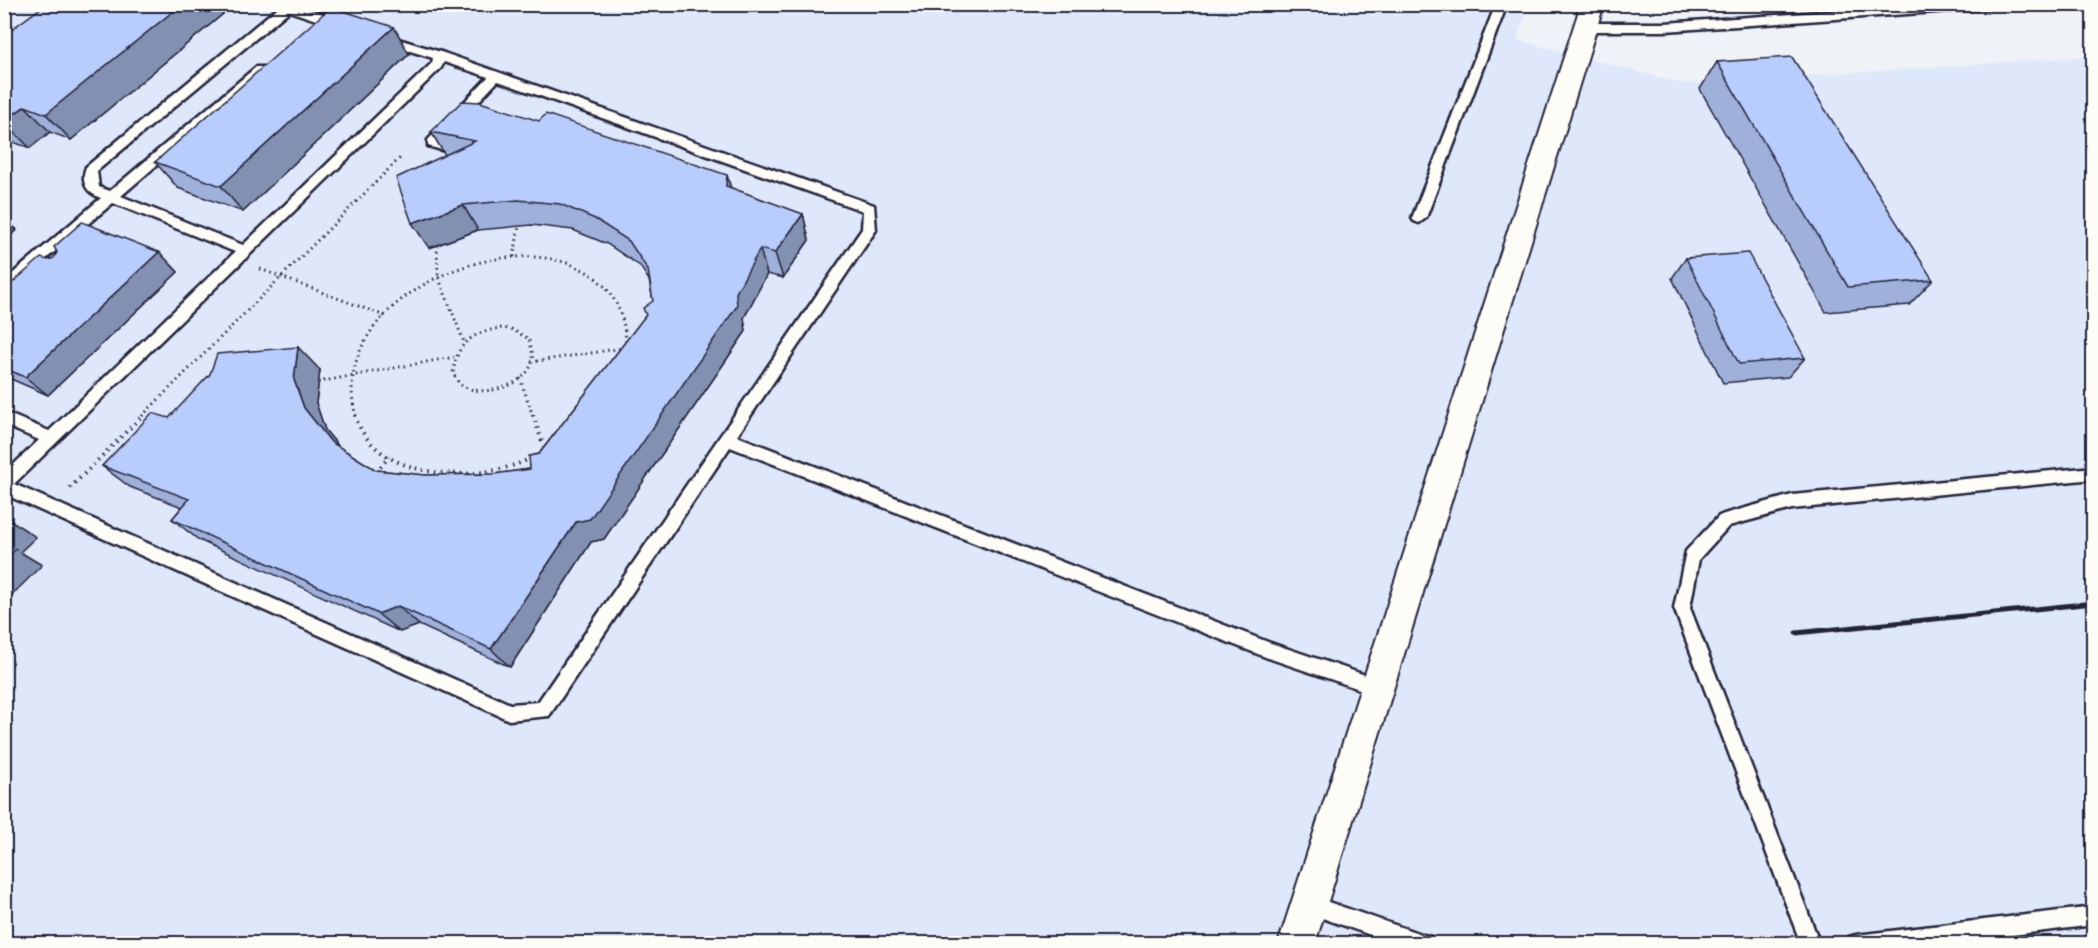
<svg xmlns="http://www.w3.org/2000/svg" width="2098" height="948" viewBox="0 0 2098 948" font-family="Pangolin,sans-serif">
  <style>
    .built { fill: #dfe8fa }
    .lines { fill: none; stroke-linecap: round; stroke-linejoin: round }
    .service-casing { stroke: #22223b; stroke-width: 5 }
    .minor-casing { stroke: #22223b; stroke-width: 4 }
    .path-far1 { stroke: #22223b; stroke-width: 3; stroke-dasharray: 1.5 4; stroke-linecap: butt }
    .path { stroke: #22223b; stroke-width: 4; stroke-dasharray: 1.5 5; stroke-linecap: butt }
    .service { fill: #fdfcf7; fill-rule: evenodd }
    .minor { fill: #fdfcf7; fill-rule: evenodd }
    .rail { stroke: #22223b; stroke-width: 5 }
    .wall { fill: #9fb0da; stroke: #22223b; stroke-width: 1.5 }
    .shaded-wall { fill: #8290b1; stroke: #22223b; stroke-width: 1.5 }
    .building { fill: #b9cdfd; stroke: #22223b; stroke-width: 1.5 }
  </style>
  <rect width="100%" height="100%" fill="#eff3f8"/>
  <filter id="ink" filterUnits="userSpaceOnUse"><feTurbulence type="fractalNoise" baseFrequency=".0167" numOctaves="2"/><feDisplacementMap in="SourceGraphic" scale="12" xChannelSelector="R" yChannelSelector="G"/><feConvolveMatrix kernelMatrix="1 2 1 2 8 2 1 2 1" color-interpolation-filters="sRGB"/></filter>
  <g filter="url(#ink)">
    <!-- built -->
    <polygon class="built" points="1529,4 1517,40 1686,84 2093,56 2093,943 5,944 5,5"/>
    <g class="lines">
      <!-- service casing -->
      <g class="service-casing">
        <g id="service">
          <path d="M 282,4 L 295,4 L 344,21 L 346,24 L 340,28 L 289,11 L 97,171 L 99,187 L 110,191 L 256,67 L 264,67 L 264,73 L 121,196 L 243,245 L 432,63 L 433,58 L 381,42 L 379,39 L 385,35 L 444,53 L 874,205 L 876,230 L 874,233 L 737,436 L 1268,642 L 1383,681 L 1385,687 L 1383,693 L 1377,695 L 1268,658 L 730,447 L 549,716 L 509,720 L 4,494 L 4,474 L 39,440 L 4,425 L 4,412 L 49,431 L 235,252 L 113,203 L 4,294 L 4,281 L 101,198 C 87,193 80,183 86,167 ZM 444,62 L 488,77 L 428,140 L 428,146 L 445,151 L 449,150 L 449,144 L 441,141 L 498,81 L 863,211 L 862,229 L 538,702 L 510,704 L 14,484 L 441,68 Z"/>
          <polygon points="1496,4 1507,4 1426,218 1419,223 1414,221 1412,218"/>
          <polygon points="1933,4 1998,4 1993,8 1665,31 1585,31 1579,27 1585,23 1665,23"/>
          <polygon points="8,225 15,230 4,238 4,226"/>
          <polygon points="2094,467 2094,479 1792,509 1729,526 1699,559 1690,608 1820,944 1801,944 1674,608 1686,551 1719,516 1724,514 1792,495"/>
          <polygon points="1308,895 1424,935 1431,937 1433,944 1396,944 1308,913 1302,910 1299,904 1302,898"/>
          <polygon points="2094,907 2094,925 1939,944 1847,944 1849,937 1856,935"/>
        </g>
      </g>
      <!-- minor casing -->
      <g class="minor-casing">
        <polygon id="minor" points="1581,4 1604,4 1315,944 1278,944"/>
      </g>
      <!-- path-far1 -->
      <g class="path-far1">
        <polyline points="437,245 438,276 464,342"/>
        <polyline points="514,257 519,226"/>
        <polyline points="260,269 385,316"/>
        <path d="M 500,328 L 511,329 L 529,339 C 530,345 533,352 533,358 C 530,386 482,399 461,385 C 458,382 455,377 453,373 C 457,343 470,334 500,328 Z"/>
        <polyline points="531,362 624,348"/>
        <polyline points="520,378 533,416"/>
        <polyline points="318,382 454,357"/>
        <polyline points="142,416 402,156"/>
        <path d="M 356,416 C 316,276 595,188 624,326 C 631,360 616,392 591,416"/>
      </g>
      <!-- path -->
      <g class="path">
        <path d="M 355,415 C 374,479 468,483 520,463 C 548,452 572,435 593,415"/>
        <polyline points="533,415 545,450"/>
        <polyline points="376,472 389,457"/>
        <polyline points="70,488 143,415"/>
      </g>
      <!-- service -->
      <use href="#service" class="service"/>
      <!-- minor -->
      <use href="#minor" class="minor"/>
      <!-- rail -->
      <polyline class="rail" points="1796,633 2094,603"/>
    </g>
    <!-- wall -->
    <g class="wall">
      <polygon points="46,4 235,4 71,140 50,132 30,148 13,142 4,149 4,43"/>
      <polygon points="394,27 409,54 243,212 178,188 155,162"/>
      <polygon points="1717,62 1933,280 1909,305 1826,312 1700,89"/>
      <polygon points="431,132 731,188 803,214 809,240 783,278 767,274 744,318 746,331 604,539 591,542 510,667 419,625 400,632 199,540 172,519 182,507 130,487 102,466 169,418 320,370 316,403 325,430 339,447 376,470 425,475 494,474 530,469 539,454 646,315 653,301 649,280 640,266 607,244 573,230 532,225 478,230 429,248 445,155"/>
      <polygon points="159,252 178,272 48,395 4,376 4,290"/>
      <polygon points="1686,258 1805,358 1788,377 1723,383 1672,278"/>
    </g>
    <!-- shaded-wall -->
    <g class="shaded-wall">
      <polygon points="182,4 235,4 71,140 46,114"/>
      <polygon points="394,27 409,54 243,212 221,186"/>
      <polygon points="25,106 50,132 30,148 4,122"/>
      <polygon points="4,133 13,142 4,149"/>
      <polygon points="727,175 735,201 726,186"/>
      <polygon points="463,205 478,230 429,248 412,223"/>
      <polygon points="4,206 9,211 4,215"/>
      <polygon points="803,214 809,240 783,278 775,253"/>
      <polygon points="760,249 767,274 744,318 746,331 604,539 591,542 510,667 491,649 576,522"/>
      <polygon points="159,252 178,272 48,395 25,377"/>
      <polygon points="298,347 320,370 316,403 325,430 353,464 331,442 304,408 294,380"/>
      <polygon points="10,520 36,537 20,552 42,565 4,603 4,526"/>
      <polygon points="398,606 419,625 400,632 378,614"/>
    </g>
    <!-- building -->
    <g class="building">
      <polygon points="46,4 182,4 46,114 25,106 4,121 4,43 7,41 4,38 4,35"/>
      <polygon points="331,7 394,27 221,186 155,162"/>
      <polygon points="1792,57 1933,280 1848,287 1717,62"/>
      <polygon points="462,101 480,102 539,121 546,114 727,175 726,186 803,214 775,253 760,249 736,293 737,306 590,519 576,522 491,649 398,606 378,614 172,519 189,499 102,466 152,413 169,418 210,374 217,354 298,347 294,380 304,408 331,442 376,470 425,475 494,474 530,469 529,456 539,454 646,315 643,308 653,301 648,270 629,241 595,219 560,204 518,200 463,205 412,223 396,178 475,141 431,132"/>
      <polygon points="82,222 159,252 25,377 4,368 4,290 41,258 48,260 54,258 57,252 54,247"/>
      <polygon points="1748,253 1805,358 1739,364 1686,258"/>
      <polygon points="4,518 10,520 4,526"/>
      <polygon points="4,544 16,549 4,560"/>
    </g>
  </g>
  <!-- margin -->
  <rect width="2098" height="948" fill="none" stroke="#fdfcf7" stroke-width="24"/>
  <rect x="12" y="12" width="2074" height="924" fill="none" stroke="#22223b" stroke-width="2" filter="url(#ink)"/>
</svg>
